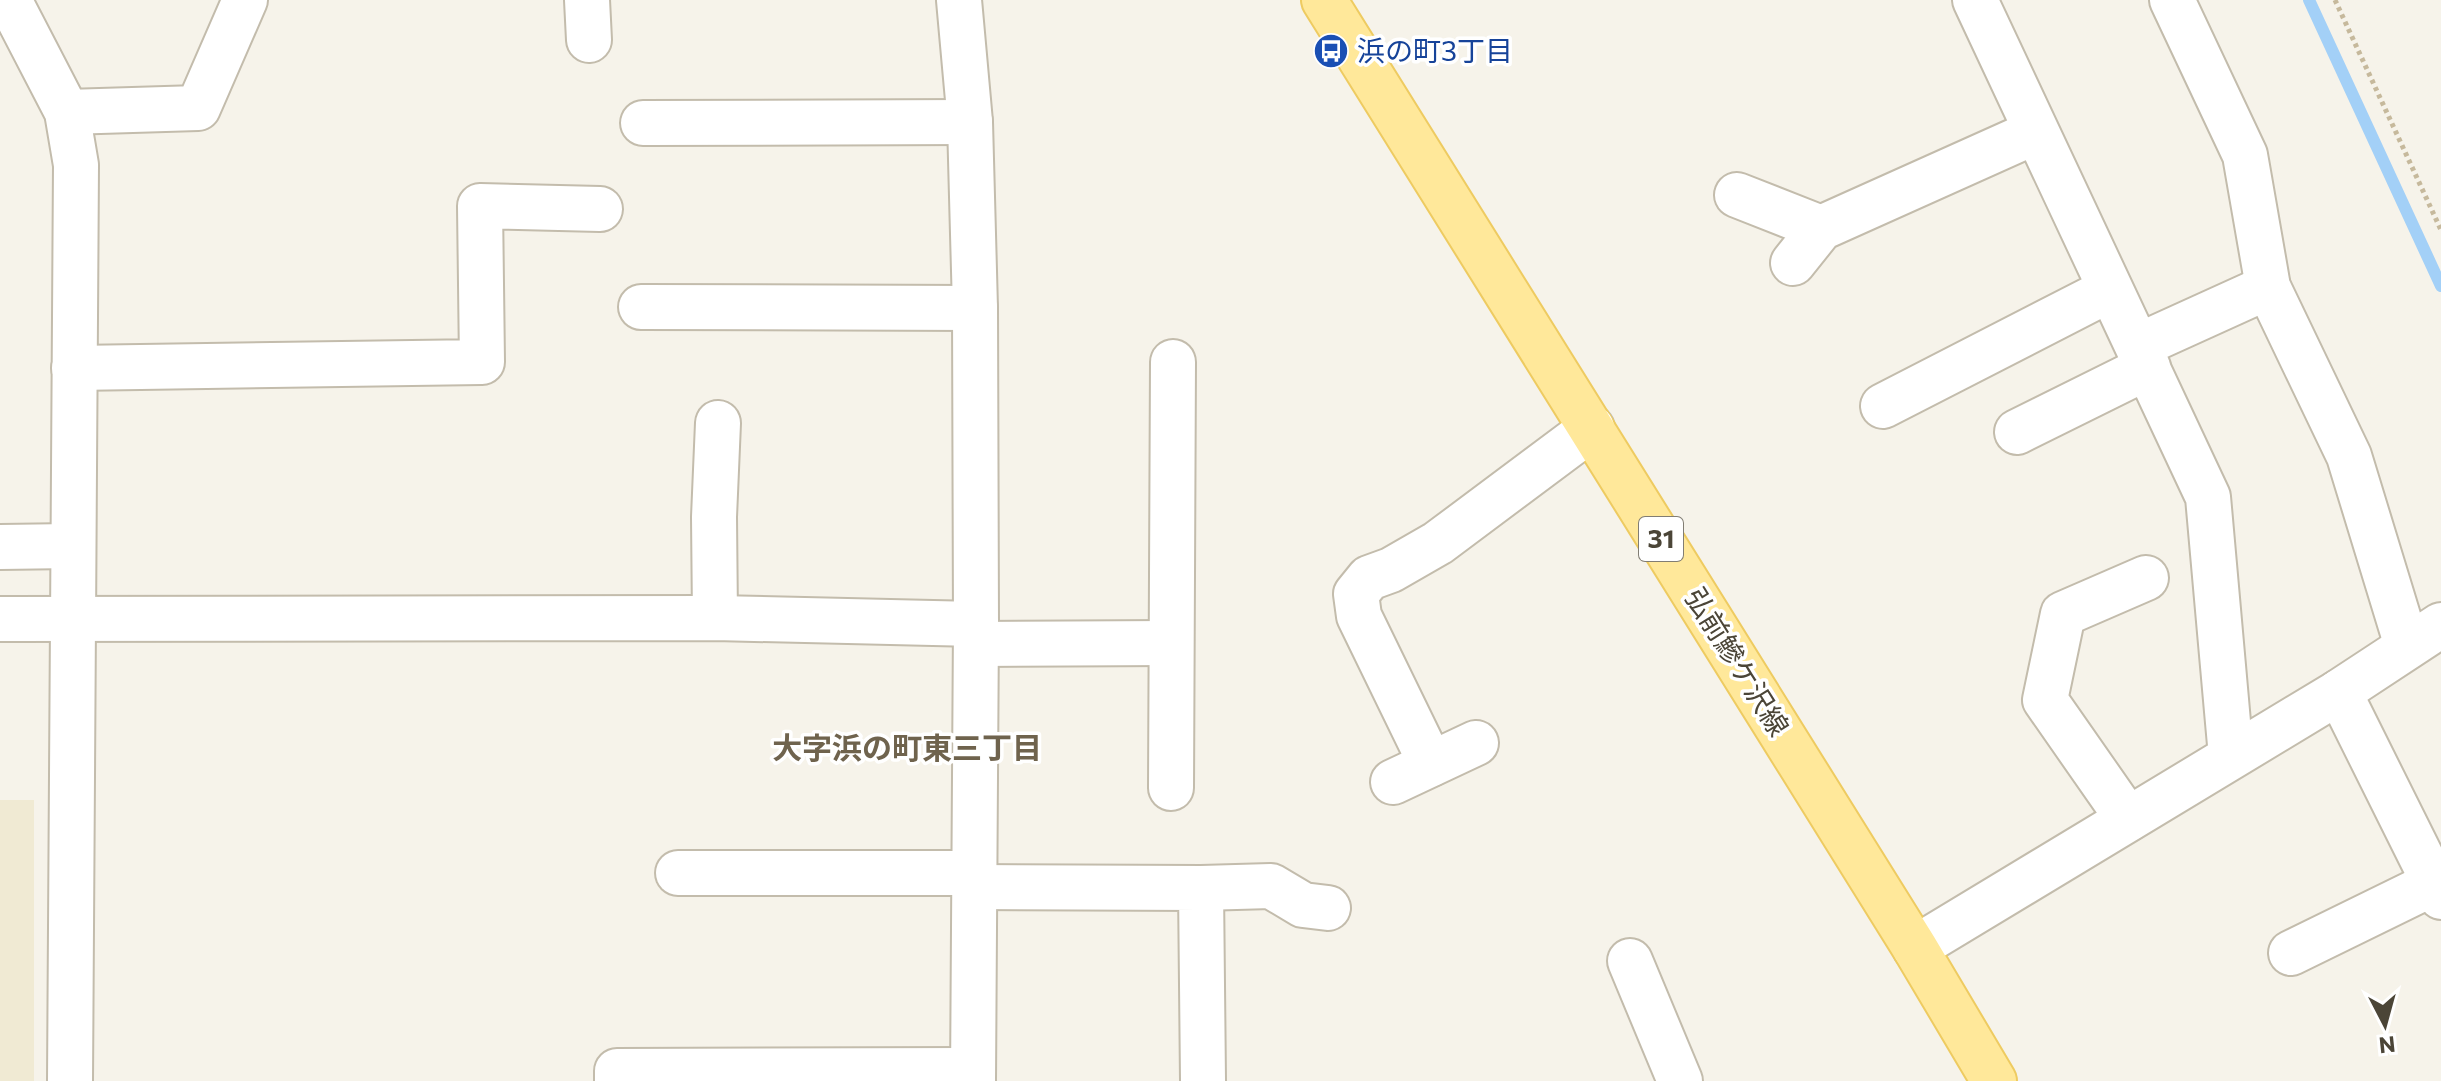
<svg xmlns="http://www.w3.org/2000/svg" width="2441" height="1081" viewBox="0 0 2441 1081" font-family="Commissioner,'Noto Sans JP',sans-serif">
  <style>
    .education { fill: #f0ead3 }
    .lines { fill: none; stroke-linecap: round; stroke-linejoin: round }
    .stream { stroke: #a3d0f7; stroke-width: 12 }
    .minor-casing { stroke: #c3bcac; stroke-width: 48 }
    .major-casing { stroke: #eecb61; stroke-width: 48 }
    .path { stroke: #c6b99c; stroke-width: 5; stroke-dasharray: 4 4; stroke-linecap: butt }
    .minor { stroke: #fff; stroke-width: 44 }
    .major { stroke: #ffe89a; stroke-width: 44 }
    .labels { text-anchor: middle; stroke-width: 7; stroke-linejoin: round; paint-order: stroke }
    .shield { fill: #fff; stroke: #817d73; stroke-width: 2 }
    .shield-label { font-size: 26px; font-weight: bold; fill: #4b4537 }
    .transit-label { font-size: 28px; fill: #164399; stroke: #fff; text-anchor: start }
    .street-label { font-size: 28px; fill: #4b4537; stroke: #fff }
    .neighbourhood-label { font-size: 30px; font-weight: bold; fill: #6f634d; stroke: #fff }
  </style>
  <rect width="100%" height="100%" fill="#f6f3ea"/>
  <!-- education -->
  <rect class="education" x="0" y="800" width="34" height="281"/>
  <g class="lines">
    <!-- stream -->
    <polyline class="stream" points="2309,0 2441,286"/>
    <!-- minor casing -->
    <g class="minor-casing">
      <g id="minor">
        <polyline points="9,0 67,112 76,165 70,1081"/>
        <polyline points="587,0 589,40"/>
        <polyline points="959,0 970,122 975,308 976,624 973,1081"/>
        <polyline points="1975,0 2208,497 2231,756"/>
        <polyline points="2172,0 2245,155 2268,287 2349,456 2407,646"/>
        <polyline points="67,112 198,108 245,0"/>
        <polyline points="643,123 970,122"/>
        <polyline points="1737,195 1821,228"/>
        <polyline points="1793,263 1821,228 2035,132"/>
        <polyline points="641,307 975,308"/>
        <polyline points="2138,346 2268,287"/>
        <polyline points="74,368 482,362 480,206 600,209"/>
        <polyline points="1883,406 2109,290"/>
        <polyline points="2017,432 2148,367"/>
        <polyline points="0,547 72,546"/>
        <polyline points="715,618 714,517 718,423"/>
        <polyline points="0,619 715,618 976,624"/>
        <polyline points="976,644 1171,643"/>
        <polyline points="2339,692 2441,897"/>
        <polyline points="1431,764 1359,616 1356,594 1369,578 1391,570 1438,543 1592,428"/>
        <polyline points="1393,782 1476,743"/>
        <polyline points="1171,788 1173,362"/>
        <polyline points="2128,819 2045,700 2063,614 2146,578"/>
        <polyline points="678,873 974,873"/>
        <polyline points="974,887 1201,888 1203,1081"/>
        <polyline points="1201,888 1271,886 1303,905 1328,908"/>
        <polyline points="1915,948 2339,692 2441,625"/>
        <polyline points="2291,953 2434,883"/>
        <polyline points="1630,961 1680,1081"/>
        <polyline points="617,1081 617,1071 973,1070"/>
      </g>
    </g>
    <!-- major casing -->
    <g class="major-casing">
      <polyline id="major" points="1324,0 1915,948 1994,1081"/>
    </g>
    <!-- path -->
    <polyline class="path" points="2335,0 2441,230"/>
    <!-- minor -->
    <use href="#minor" class="minor"/>
    <!-- major -->
    <use href="#major" class="major"/>
  </g>
  <!-- icons -->
  <defs>
    <g id="bus-disc" transform="scale(1.8)"><circle r="9.5" fill="#1a4fb4" stroke="#fff"/><path d="M-5-6H5V4H4V6H2V4H-2V6H-4V4H-5ZM-3.5-4V0h7V-4ZM-3.5 1.2v1.5H-2V1.2ZM2 1.2v1.5H3.5V1.2Z" fill="#fff"/></g>
  </defs>
  <g fill-rule="evenodd">
    <use href="#bus-disc" x="1331" y="51"/>
  </g>
  <g class="labels">
    <!-- shield labels -->
    <rect class="shield" x="1639" y="517" width="44" height="44" rx="6"/>
    <g class="shield-label">
      <text x="1661" y="548">31</text>
    </g>
    <!-- transit labels -->
    <g class="transit-label">
      <text x="1357" y="61">浜の町3丁目</text>
    </g>
    <!-- street labels -->
    <g class="street-label">
      <text transform="translate(1737 662) rotate(58)" y="10">弘前鰺ケ沢線</text>
    </g>
    <!-- neighbourhood labels -->
    <g class="neighbourhood-label">
      <text x="907" y="759">大字浜の町東三丁目</text>
    </g>
  </g>
  <!-- north arrow -->
  <g transform="translate(2385 1025) rotate(174)" stroke="#ffffff" stroke-width="6" paint-order="stroke">
  <path d="M0-6L14 30L0 20L-14 30Z" fill="#4b4537"/>
  <text y="-12" font-size="22" font-weight="bold" text-anchor="middle" fill="#4b4537">N</text>
  </g>
</svg>
